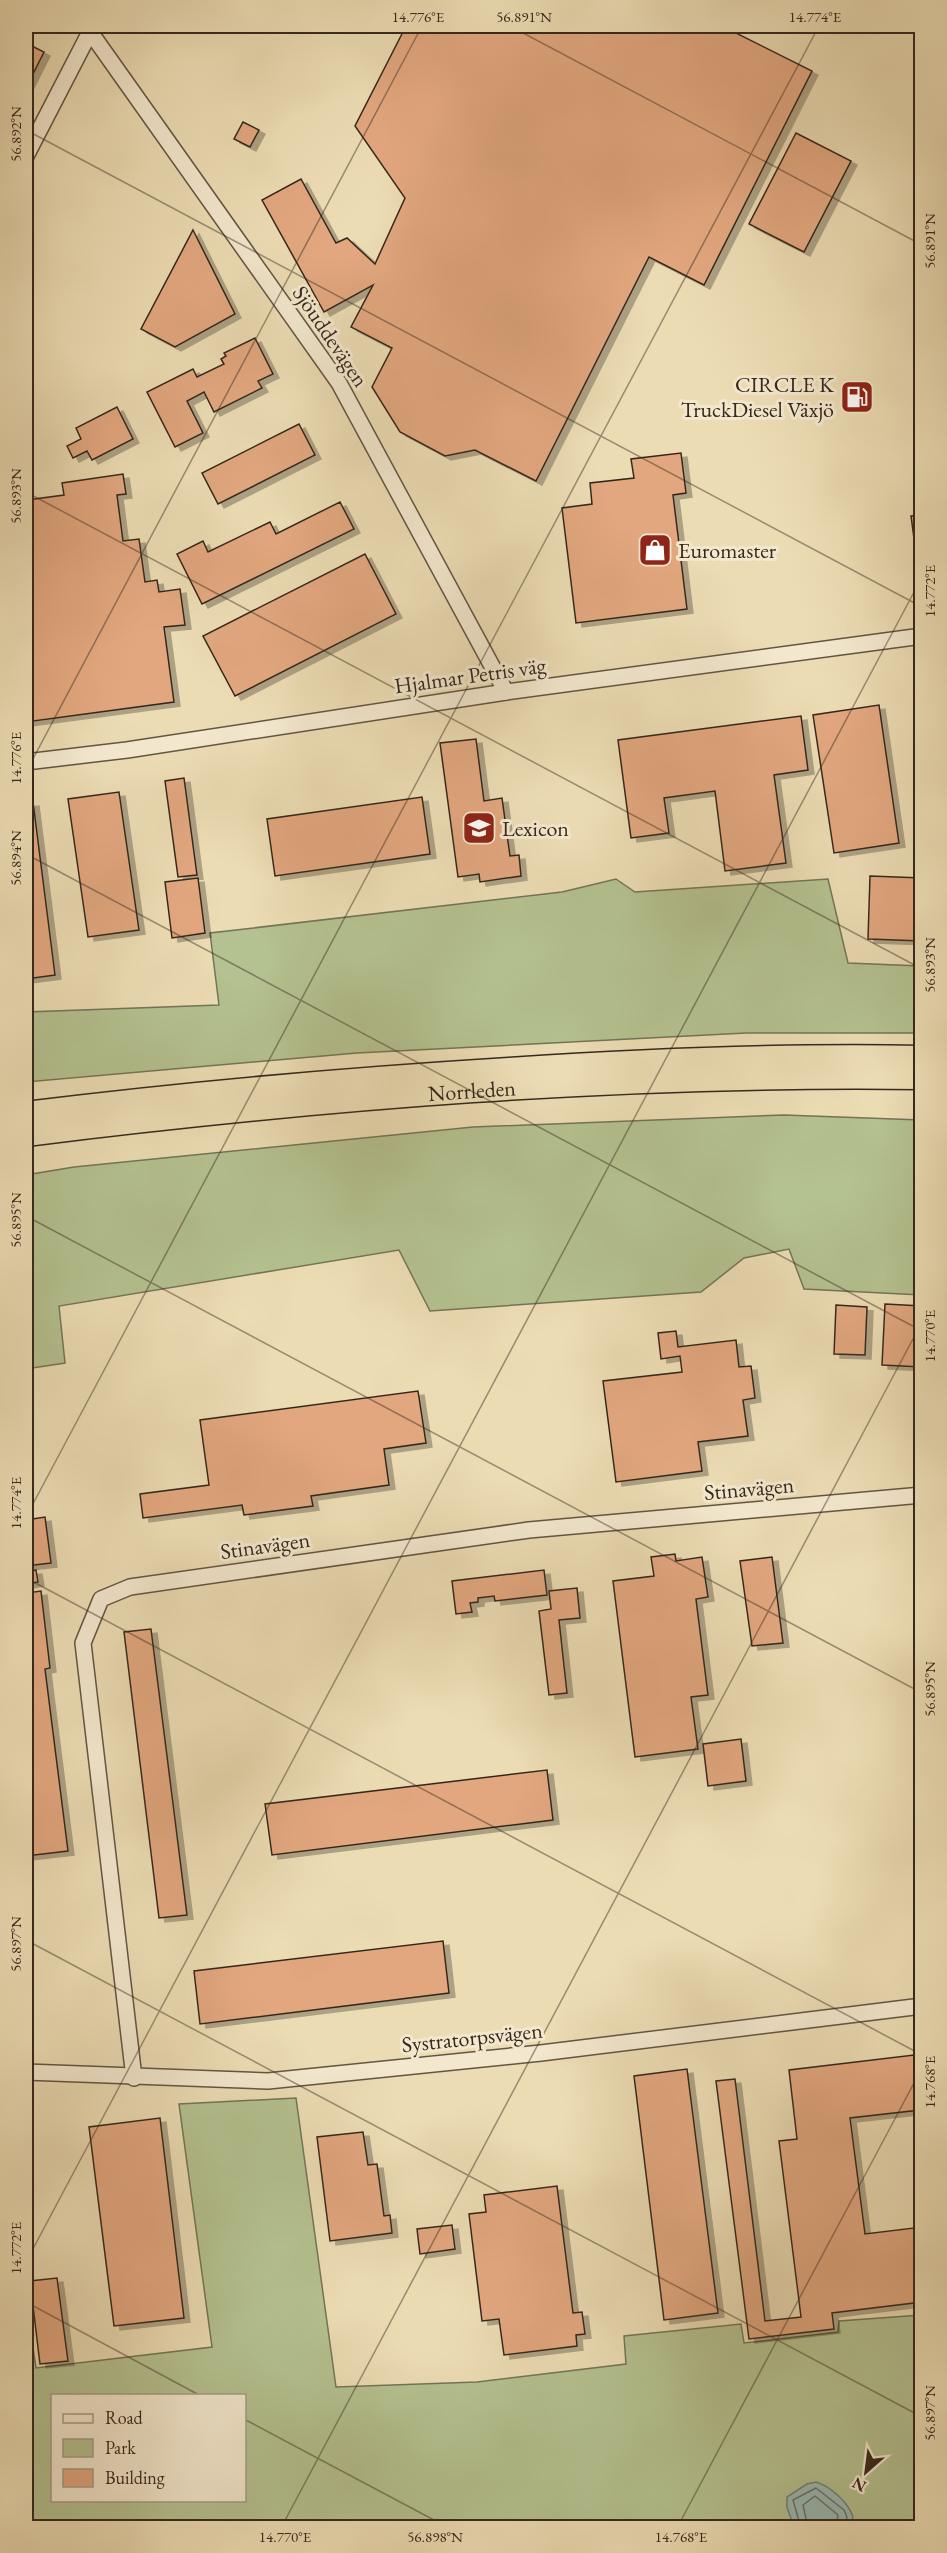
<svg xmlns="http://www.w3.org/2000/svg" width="947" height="2553" viewBox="0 0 947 2553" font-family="'EB Garamond',serif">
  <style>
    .green { fill: #b4c190; stroke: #747456; stroke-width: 1.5; fill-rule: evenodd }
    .water { fill: #9abab5; stroke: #728078; stroke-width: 1.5 }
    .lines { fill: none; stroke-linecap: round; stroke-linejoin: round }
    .shore { stroke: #687169; stroke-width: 1.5 }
    .building { fill: #e2a77f; stroke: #35281d; stroke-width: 1.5; filter: url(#shadow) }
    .minor-casing { stroke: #635543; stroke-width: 18 }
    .trunk-casing { stroke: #35281d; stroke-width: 27 }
    .minor { stroke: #f3e8ce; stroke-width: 15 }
    .trunk { stroke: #ecdcb4; stroke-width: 24 }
    .ticks { fill: none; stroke: #35281d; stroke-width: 1.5; stroke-opacity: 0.45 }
    .labels { text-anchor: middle; stroke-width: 6; stroke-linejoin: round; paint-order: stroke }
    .street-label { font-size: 22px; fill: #35281d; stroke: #f3e8ce }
    .poi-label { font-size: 22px; fill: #35281d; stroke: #f3e8ce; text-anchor: start }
    .neatline { fill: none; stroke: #35281d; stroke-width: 2 }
    .ticks-label { font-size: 15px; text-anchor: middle; fill: #35281d }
  </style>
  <defs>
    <filter id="shadow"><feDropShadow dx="6" dy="4" stdDeviation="0" flood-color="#0004"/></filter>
  </defs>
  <rect width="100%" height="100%" fill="#ecdcb4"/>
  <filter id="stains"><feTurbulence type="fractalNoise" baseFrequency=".00333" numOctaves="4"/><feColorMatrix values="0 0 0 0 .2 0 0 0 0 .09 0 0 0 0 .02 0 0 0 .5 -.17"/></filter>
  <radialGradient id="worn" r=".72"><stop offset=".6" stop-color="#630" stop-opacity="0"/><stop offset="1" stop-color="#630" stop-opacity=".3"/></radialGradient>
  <!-- green -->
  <g class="green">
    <polygon points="616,879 635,892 828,879 848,963 921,966 921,1033 746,1033 357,1053 26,1082 26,1012 219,1005 210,933 562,892"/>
    <polygon points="784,1115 921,1120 921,1295 804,1289 789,1249 744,1258 701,1292 430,1311 399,1250 59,1306 65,1363 26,1369 26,1175 74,1167 473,1127"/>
    <path d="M 296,2098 L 336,2387 L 477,2382 L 626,2364 L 624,2336 L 741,2324 L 744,2343 L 838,2332 L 839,2321 L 921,2315 L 921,2527 L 26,2527 L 26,2300 L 36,2368 L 212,2347 L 179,2104 ZM 52,2396 L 244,2396 L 244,2500 L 52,2500 Z"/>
  </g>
  <!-- water -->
  <path class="water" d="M 816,2482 C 830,2486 849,2503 853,2517 L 849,2527 L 794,2527 L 787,2507 L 787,2497 L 807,2484 Z"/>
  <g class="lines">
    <!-- shore -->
    <g class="shore">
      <polyline points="801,2528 793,2500 816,2488 844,2510 847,2517 844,2528"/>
      <polyline points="808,2528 803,2505 815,2496 838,2515 836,2528"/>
    </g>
  </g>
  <!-- building -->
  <g class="building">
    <polygon points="406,26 722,26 812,71 704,285 649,257 536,481 475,450 445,456 400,432 372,387 392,348 351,327 373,285 324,312 262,200 301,179 336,243 347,238 375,264 405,198 355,126"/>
    <polygon points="26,43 44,52 26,88"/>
    <polygon points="243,122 259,130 250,147 234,139"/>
    <polygon points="796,133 851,161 804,252 749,224"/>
    <polygon points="193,230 235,314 175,347 141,329"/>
    <polygon points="255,338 273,374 258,381 262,388 214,412 204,392 187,401 203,433 175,447 147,392 193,369 197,377 224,364 221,359 226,356 224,353"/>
    <polygon points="117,407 133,439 92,460 87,451 73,458 67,446 81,439 76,428"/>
    <polygon points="299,424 315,455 218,504 202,473"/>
    <polygon points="681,453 686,493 673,495 687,609 576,623 562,508 592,504 590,483 634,478 631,459"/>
    <polygon points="123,474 126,494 117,495 123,541 139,539 145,582 157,580 159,592 180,589 185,625 164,627 174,702 26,722 26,504 27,500 64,495 62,483"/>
    <polygon points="340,502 354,529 202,604 177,554 203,541 208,552 270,522 276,534"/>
    <polygon points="922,515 922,560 917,561 911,516"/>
    <polygon points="365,554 396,614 235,696 203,636"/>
    <polygon points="879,705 899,843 834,853 813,715"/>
    <polygon points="801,716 808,770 774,775 786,863 725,871 715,791 664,798 669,833 631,838 618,740"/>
    <polygon points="476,739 484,801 502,798 510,856 519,855 521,876 480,882 479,874 458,877 440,743"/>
    <polygon points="184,778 197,875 178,877 165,781"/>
    <polygon points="119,792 139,930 88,937 68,799"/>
    <polygon points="422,797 430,854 275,876 267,819"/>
    <polygon points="33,802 55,975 26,979 26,803"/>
    <polygon points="870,876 922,878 922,941 868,939"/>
    <polygon points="198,878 205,933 172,938 165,882"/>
    <polygon points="885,1304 922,1306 922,1367 882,1365"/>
    <polygon points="836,1305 867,1307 865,1355 834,1354"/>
    <polygon points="676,1331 678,1347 736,1340 739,1367 751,1366 755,1398 743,1400 748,1436 698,1442 702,1471 616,1482 603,1381 682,1372 680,1356 661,1359 658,1333"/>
    <polygon points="418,1391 426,1443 384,1449 389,1485 311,1496 313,1506 244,1515 242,1505 143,1518 140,1494 209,1485 200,1420"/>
    <polygon points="45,1517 51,1563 26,1566 26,1520"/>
    <polygon points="675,1554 676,1561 702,1557 708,1597 696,1599 708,1695 691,1697 698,1749 635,1757 613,1581 654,1576 651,1557"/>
    <polygon points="772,1557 783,1643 752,1646 740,1561"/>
    <polygon points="36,1570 38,1582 26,1584 27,1593 41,1591 50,1668 45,1669 68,1851 26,1856 26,1571"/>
    <polygon points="544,1570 547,1595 495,1601 494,1596 478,1598 478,1602 470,1603 472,1612 456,1614 452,1581"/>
    <polygon points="577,1588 580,1618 559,1620 567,1693 549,1695 539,1611 551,1609 549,1591"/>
    <polygon points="151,1629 187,1915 159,1918 124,1632"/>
    <polygon points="741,1739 746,1781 708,1786 703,1744"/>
    <polygon points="547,1770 553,1820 272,1855 265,1804"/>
    <polygon points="443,1941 449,1993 200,2024 194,1971"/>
    <polygon points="914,2055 920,2110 850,2118 865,2234 922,2227 922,2302 832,2313 834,2329 749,2339 716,2081 735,2079 765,2321 801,2317 779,2141 797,2139 789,2070"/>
    <polygon points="687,2069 718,2313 664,2320 634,2076"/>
    <polygon points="160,2118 184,2318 114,2326 89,2127"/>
    <polygon points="363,2132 368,2165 377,2164 384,2216 390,2215 392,2233 330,2241 317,2137"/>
    <polygon points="557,2186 573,2313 582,2312 585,2334 576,2335 577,2346 504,2355 499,2319 482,2321 469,2214 486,2212 484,2195"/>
    <polygon points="452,2225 455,2249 420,2254 417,2229"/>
    <polygon points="57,2278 68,2361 40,2364 30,2281"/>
  </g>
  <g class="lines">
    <!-- minor casing -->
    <g class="minor-casing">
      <g id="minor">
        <polyline points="86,26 339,383 506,692"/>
        <polyline points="26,156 90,32"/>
        <polyline points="26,762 127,750 506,692 922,636"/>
        <polyline points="26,2072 268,2081 541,2053 922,2006"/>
        <polyline points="134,2078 83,1643 101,1599 130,1587 529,1530 922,1495"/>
      </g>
    </g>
    <!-- trunk casing -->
    <g class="trunk-casing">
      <g id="trunk">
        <path d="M 26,1114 C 186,1094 347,1080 509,1070 C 646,1061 784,1055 922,1058"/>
        <path id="s1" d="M 26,1134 C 323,1097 622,1073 922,1077"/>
      </g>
    </g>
    <!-- minor -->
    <use href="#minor" class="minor"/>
    <!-- trunk -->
    <use href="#trunk" class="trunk"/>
  </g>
  <!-- ticks -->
  <path class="ticks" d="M 510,26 L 922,245M 26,130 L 922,607M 26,492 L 922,969M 26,772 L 422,26M 26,854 L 922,1331M 26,1216 L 922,1693M 26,1517 L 819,26M 26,1578 L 922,2055M 26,1940 L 922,2417M 26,2262 L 922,577M 26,2302 L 201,2396M 244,2419 L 449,2528M 281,2528 L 922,1322M 677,2528 L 922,2068"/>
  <!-- icons -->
  <defs>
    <g id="fuel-square" transform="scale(1.725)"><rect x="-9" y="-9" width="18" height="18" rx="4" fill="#8f2418" stroke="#f3e8ce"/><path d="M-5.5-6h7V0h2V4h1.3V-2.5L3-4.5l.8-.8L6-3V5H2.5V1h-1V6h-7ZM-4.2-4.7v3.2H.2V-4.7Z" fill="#fff"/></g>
    <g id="shop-square" transform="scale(1.725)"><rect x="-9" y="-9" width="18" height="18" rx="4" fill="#8f2418" stroke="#f3e8ce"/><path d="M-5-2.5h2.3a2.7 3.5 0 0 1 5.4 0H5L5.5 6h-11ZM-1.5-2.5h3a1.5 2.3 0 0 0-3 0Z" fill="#fff"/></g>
    <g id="school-square" transform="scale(1.725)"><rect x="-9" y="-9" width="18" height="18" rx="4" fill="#8f2418" stroke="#f3e8ce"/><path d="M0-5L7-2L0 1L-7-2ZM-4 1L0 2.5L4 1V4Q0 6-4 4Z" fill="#fff"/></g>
  </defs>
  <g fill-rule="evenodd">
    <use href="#fuel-square" x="857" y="397"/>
    <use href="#shop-square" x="655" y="550"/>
    <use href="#school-square" x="479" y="828"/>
  </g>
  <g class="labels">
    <!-- street labels -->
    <g class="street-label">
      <text transform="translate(331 336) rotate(56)" y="8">Sjöuddevägen</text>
      <text transform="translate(470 675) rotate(-8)" y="8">Hjalmar Petris väg</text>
      <text dy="8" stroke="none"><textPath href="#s1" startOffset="448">Norrleden</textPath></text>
      <text transform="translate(749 1488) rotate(-5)" y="8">Stinavägen</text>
      <text transform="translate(265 1545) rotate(-8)" y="8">Stinavägen</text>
      <text transform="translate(472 2037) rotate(-6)" y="8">Systratorpsvägen</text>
    </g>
    <!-- poi labels -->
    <g class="poi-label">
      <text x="834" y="392" text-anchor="end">CIRCLE K<tspan x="834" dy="25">TruckDiesel Växjö</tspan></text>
      <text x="678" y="558">Euromaster</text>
      <text x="502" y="836">Lexicon</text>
    </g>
  </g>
  <!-- margin -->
  <rect width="947" height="2553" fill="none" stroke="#ecdcb4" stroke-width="66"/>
  <!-- legend -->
  <rect x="51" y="2394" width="195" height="108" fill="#f3e8ce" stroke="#a79b87" stroke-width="1.5"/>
  <rect x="63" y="2414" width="30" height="9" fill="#f3e8ce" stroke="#a79b87" stroke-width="1.5"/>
  <text x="105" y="2424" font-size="18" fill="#35281d">Road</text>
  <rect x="63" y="2439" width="30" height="18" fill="#b4c190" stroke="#a79b87" stroke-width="1.5"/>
  <text x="105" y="2454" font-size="18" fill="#35281d">Park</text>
  <rect x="63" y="2469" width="30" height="18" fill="#e2a77f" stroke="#a79b87" stroke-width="1.5"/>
  <text x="105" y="2484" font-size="18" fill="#35281d">Building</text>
  <!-- north arrow -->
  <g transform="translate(866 2472) rotate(208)" stroke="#f3e8ce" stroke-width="4.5" paint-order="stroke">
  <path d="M0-4.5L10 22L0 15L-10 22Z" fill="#35281d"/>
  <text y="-9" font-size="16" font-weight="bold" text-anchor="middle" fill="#35281d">N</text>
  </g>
  <rect x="33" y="33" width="881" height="2487" class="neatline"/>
  <g class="ticks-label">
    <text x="418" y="22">14.776°E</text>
    <text x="524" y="22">56.891°N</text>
    <text x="815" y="22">14.774°E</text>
    <text transform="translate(16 134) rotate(-90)" y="5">56.892°N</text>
    <text transform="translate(930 241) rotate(-90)" y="5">56.891°N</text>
    <text transform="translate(16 496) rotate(-90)" y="5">56.893°N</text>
    <text transform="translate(930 591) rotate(-90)" y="5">14.772°E</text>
    <text transform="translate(16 758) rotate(-90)" y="5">14.776°E</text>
    <text transform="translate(16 858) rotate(-90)" y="5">56.894°N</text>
    <text transform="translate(930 965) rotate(-90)" y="5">56.893°N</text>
    <text transform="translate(16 1220) rotate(-90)" y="5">56.895°N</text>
    <text transform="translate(930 1336) rotate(-90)" y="5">14.770°E</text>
    <text transform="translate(16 1503) rotate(-90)" y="5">14.774°E</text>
    <text transform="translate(930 1689) rotate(-90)" y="5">56.895°N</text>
    <text transform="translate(16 1944) rotate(-90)" y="5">56.897°N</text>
    <text transform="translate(930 2082) rotate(-90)" y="5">14.768°E</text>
    <text transform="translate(16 2248) rotate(-90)" y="5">14.772°E</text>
    <text transform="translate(930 2413) rotate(-90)" y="5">56.897°N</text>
    <text x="285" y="2542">14.770°E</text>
    <text x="435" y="2542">56.898°N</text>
    <text x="681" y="2542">14.768°E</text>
  </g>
  <rect width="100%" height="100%" filter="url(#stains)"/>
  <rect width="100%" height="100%" fill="url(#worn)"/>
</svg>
